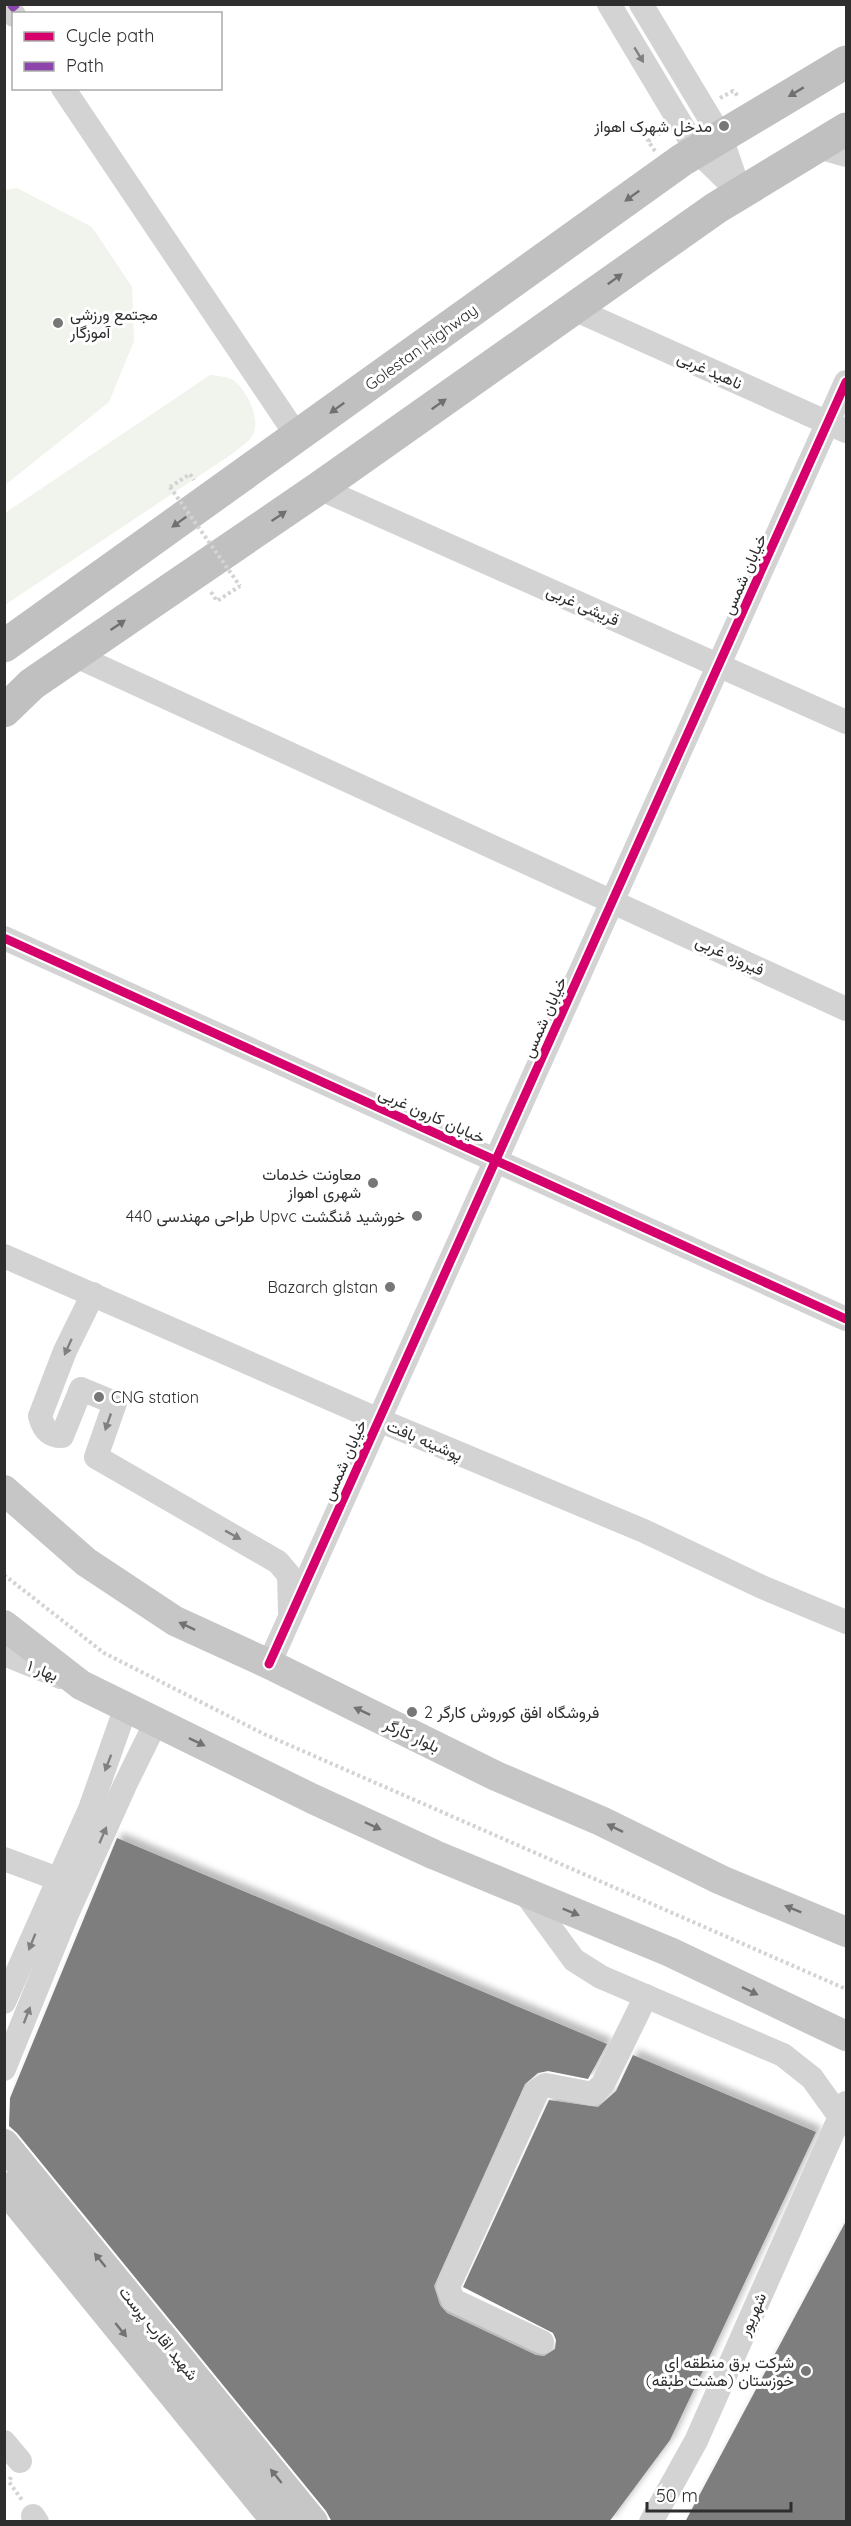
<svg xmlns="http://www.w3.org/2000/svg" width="851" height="2526" viewBox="0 0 851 2526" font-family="Quicksand,Vazirmatn,sans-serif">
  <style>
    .green { fill: #f1f4ec }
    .building { fill: #7e7e7e; filter: url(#shadow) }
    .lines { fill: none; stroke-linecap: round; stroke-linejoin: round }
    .path { stroke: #d3d3d3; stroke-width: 4; stroke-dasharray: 3 3; stroke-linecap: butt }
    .minor { stroke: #d3d3d3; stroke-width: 24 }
    .major { stroke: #c6c6c6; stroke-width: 30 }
    .highway { stroke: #c0c0c0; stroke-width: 33 }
    .path-bridge { stroke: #d3d3d3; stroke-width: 4; stroke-dasharray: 3 3; stroke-linecap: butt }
    .quiet { stroke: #8e44ad; stroke-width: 8; stroke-dasharray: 15 8; stroke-linecap: butt }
    .cycleway-casing { stroke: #fff; stroke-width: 13 }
    .cycleway { stroke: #d6006c; stroke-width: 9 }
    .oneway { fill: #808080 }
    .oneway2 { fill: #707070 }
    .oneway3 { fill: #727272 }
    .poi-dot { fill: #777; stroke: #fff; stroke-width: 2 }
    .labels { text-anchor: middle; stroke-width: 6; stroke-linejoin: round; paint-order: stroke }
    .poi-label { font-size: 16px; fill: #2e2e2e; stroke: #fff; text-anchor: end }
    .street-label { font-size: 16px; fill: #2e2e2e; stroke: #fff }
  </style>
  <defs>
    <filter id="shadow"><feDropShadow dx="5.5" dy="-5.5" stdDeviation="3" flood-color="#0004"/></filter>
  </defs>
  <rect width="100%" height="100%" fill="#fff"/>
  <!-- green -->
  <g class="green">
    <polygon points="17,188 92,227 132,287 134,341 109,402 5,485 4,190"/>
    <path d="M 210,375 C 218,376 226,376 233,380 C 247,390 262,420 252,436 C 249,442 240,447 235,452 L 5,605 L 5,513 Z"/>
  </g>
  <!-- building -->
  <g class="building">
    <polygon points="117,1838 607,2044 588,2079 548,2071 538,2073 525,2084 434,2286 440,2305 447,2313 536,2355 544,2356 555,2349 556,2340 553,2333 463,2287 549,2100 598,2107 616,2091 633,2055 816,2132 670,2440 609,2522 332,2522 326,2511 17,2133 9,2126 10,2098"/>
    <polygon points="846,2221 846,2522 685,2522"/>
  </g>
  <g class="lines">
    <!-- path -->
    <g class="path">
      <polyline points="720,98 733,91 738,96"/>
      <polyline points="655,151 648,141 662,132"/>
      <polyline points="170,487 190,474 194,480"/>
      <polyline points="211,592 217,601 240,586"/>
      <polyline points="4,1575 104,1653 264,1734 846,1989"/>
      <polyline points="11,2477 9,2482 22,2500"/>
    </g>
    <!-- minor -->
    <g class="minor">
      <polyline points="6,4 14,15"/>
      <polyline points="609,4 697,151 740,193"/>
      <polyline points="641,4 721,137 739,190"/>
      <polyline points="63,88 297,436"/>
      <polyline points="818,147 846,155"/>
      <polyline points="574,309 846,431"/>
      <polyline points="319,488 846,722"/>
      <polyline points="74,655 846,1009"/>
      <polyline points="4,938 846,1319"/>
      <polyline points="4,1256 379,1420 644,1531 762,1587 846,1622"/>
      <path d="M 93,1294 L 65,1351 L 40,1416 C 43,1428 49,1436 62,1436 L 81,1389 L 115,1403 L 96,1457 L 278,1562 L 289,1575 L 290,1612"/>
      <polyline points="4,1654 61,1677"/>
      <polyline points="269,1664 846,382"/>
      <polyline points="4,1859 58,1879"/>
      <polyline points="525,1893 574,1960 601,1977 783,2055 812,2078 840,2117"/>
      <polyline points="4,2002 90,1809 126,1707"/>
      <polyline points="4,2069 67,1914 125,1785 156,1722"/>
      <polyline points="542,2342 453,2300 448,2287 538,2090 546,2085 593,2094 603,2084 646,1996"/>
      <polyline points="4,2442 20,2461"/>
      <polyline points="33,2516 37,2522"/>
      <polyline points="651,2522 696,2441 846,2103"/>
    </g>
    <!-- major -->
    <g class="major">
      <polyline points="4,1490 86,1562 175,1621 269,1664 496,1776 601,1821 721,1880 846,1932"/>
      <polyline points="4,1625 81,1685 313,1799 435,1855 670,1952 846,2036"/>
      <polyline points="4,2144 313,2522"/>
      <polyline points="4,2187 277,2522"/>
    </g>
    <!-- highway -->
    <g class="highway">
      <polyline points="4,646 682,160 846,62"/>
      <polyline points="4,711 32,684 319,488 716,208 846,129"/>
    </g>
    <!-- path-bridge -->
    <polyline class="path-bridge" points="170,487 240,586"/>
    <!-- quiet -->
    <polyline class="quiet" points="10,10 17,4"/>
    <!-- cycleway casing -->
    <g class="cycleway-casing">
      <g id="cycleway">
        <polyline points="4,938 846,1319"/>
        <polyline points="269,1664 846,382"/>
      </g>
    </g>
    <!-- cycleway -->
    <use href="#cycleway" class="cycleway"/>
  </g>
  <!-- one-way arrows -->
  <defs><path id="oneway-solid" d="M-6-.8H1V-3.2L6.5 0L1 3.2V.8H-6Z" transform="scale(1.5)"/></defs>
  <g class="oneway">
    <use href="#oneway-solid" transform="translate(639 55) rotate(59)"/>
    <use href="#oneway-solid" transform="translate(68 1347) rotate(114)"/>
    <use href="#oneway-solid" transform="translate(108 1422) rotate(109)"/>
    <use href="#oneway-solid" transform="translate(233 1535) rotate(29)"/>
    <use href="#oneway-solid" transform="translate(108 1763) rotate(111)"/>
    <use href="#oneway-solid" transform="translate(103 1835) rotate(-67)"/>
    <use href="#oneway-solid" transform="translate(32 1942) rotate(112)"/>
    <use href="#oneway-solid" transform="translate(27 2015) rotate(-69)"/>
  </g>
  <g class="oneway2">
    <use href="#oneway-solid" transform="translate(796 92) rotate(149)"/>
    <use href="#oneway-solid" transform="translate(632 196) rotate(144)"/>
    <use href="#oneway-solid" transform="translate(615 279) rotate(-36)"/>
    <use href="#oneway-solid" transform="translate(439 404) rotate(-35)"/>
    <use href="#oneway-solid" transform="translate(337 408) rotate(144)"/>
    <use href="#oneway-solid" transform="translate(279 516) rotate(-34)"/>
    <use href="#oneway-solid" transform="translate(179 522) rotate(144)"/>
    <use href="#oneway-solid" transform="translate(118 625) rotate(-34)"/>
  </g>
  <g class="oneway3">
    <use href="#oneway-solid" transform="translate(187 1626) rotate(-155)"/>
    <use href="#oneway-solid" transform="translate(362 1711) rotate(-155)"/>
    <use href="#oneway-solid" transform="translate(197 1742) rotate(26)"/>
    <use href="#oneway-solid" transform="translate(373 1826) rotate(25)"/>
    <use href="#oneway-solid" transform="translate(615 1828) rotate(-154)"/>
    <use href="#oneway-solid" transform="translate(793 1909) rotate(-158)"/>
    <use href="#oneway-solid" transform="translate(571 1912) rotate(22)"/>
    <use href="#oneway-solid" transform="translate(750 1991) rotate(26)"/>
    <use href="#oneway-solid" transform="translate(100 2260) rotate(-129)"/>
    <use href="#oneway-solid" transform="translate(121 2330) rotate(51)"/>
    <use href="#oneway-solid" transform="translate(276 2476) rotate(-129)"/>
  </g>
  <!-- markers -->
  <g class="poi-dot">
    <circle cx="724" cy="126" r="6"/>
    <circle cx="58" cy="323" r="6"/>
    <circle cx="373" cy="1183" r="6"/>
    <circle cx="417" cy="1216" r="6"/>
    <circle cx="390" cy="1287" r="6"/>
    <circle cx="99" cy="1397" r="6"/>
    <circle cx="412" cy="1712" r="6"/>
    <circle cx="806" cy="2371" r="6"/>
  </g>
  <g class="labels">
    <!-- poi labels -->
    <g class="poi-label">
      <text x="712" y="132">مدخل شهرک اهواز</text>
      <text x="70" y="320" text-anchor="start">مجتمع ورزشی<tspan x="70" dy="18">آموزگار</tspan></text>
      <text x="361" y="1180">معاونت خدمات<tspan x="361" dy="18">شهری اهواز</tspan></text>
      <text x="405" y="1222">طراحی مهندسی 440 Upvc خورشید مُنگشت</text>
      <text x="378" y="1293">Bazarch glstan</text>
      <text x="111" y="1403" text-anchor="start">CNG station</text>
      <text x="424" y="1718" text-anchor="start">فروشگاه افق کوروش کارگر 2</text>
      <text x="794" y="2368">شرکت برق منطقه ای<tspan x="794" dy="18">خوزستان (هشت طبقه)</tspan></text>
    </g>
    <!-- street labels -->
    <g class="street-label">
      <text transform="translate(421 347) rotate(-36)" y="6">Golestan Highway</text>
      <text transform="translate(710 370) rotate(24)" y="6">ناهید غربی</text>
      <text transform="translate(744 574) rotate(-66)" y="6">خیابان شمس</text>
      <text transform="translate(583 605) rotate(24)" y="6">قریشی غربی</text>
      <text transform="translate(730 955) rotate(25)" y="6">فیروزه غربی</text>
      <text transform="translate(544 1017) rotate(-66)" y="6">خیابان شمس</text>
      <text transform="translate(432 1115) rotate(24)" y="6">خیابان کارون غربی</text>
      <text transform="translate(425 1440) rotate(23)" y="6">پوشینه بافت</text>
      <text transform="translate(344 1460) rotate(-66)" y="6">خیابان شمس</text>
      <text transform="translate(43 1670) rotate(21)" y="6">بهار ۱</text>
      <text transform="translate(412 1735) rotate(25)" y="6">بلوار کارگر</text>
      <text transform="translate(752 2314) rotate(-66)" y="6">شهریور</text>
      <text transform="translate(159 2333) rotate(51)" y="6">شهید اقارب پرست</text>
    </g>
  </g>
  <!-- border -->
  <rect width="851" height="2526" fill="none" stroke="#2e2e2e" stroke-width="12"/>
  <!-- legend -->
  <rect x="12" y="12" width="210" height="78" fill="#ffffff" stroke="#ababab" stroke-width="1.5"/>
  <rect x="24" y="32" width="30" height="9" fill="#d6006c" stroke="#ababab" stroke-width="1.5"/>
  <text x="66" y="42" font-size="18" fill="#2e2e2e">Cycle path</text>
  <rect x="24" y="62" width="30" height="9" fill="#8e44ad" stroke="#ababab" stroke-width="1.5"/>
  <text x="66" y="72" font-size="18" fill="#2e2e2e">Path</text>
  <!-- scale -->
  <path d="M647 2502v9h144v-9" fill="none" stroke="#2e2e2e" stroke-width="3"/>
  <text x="656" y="2502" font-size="18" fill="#2e2e2e" stroke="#ffffff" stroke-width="4.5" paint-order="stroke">50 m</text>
</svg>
